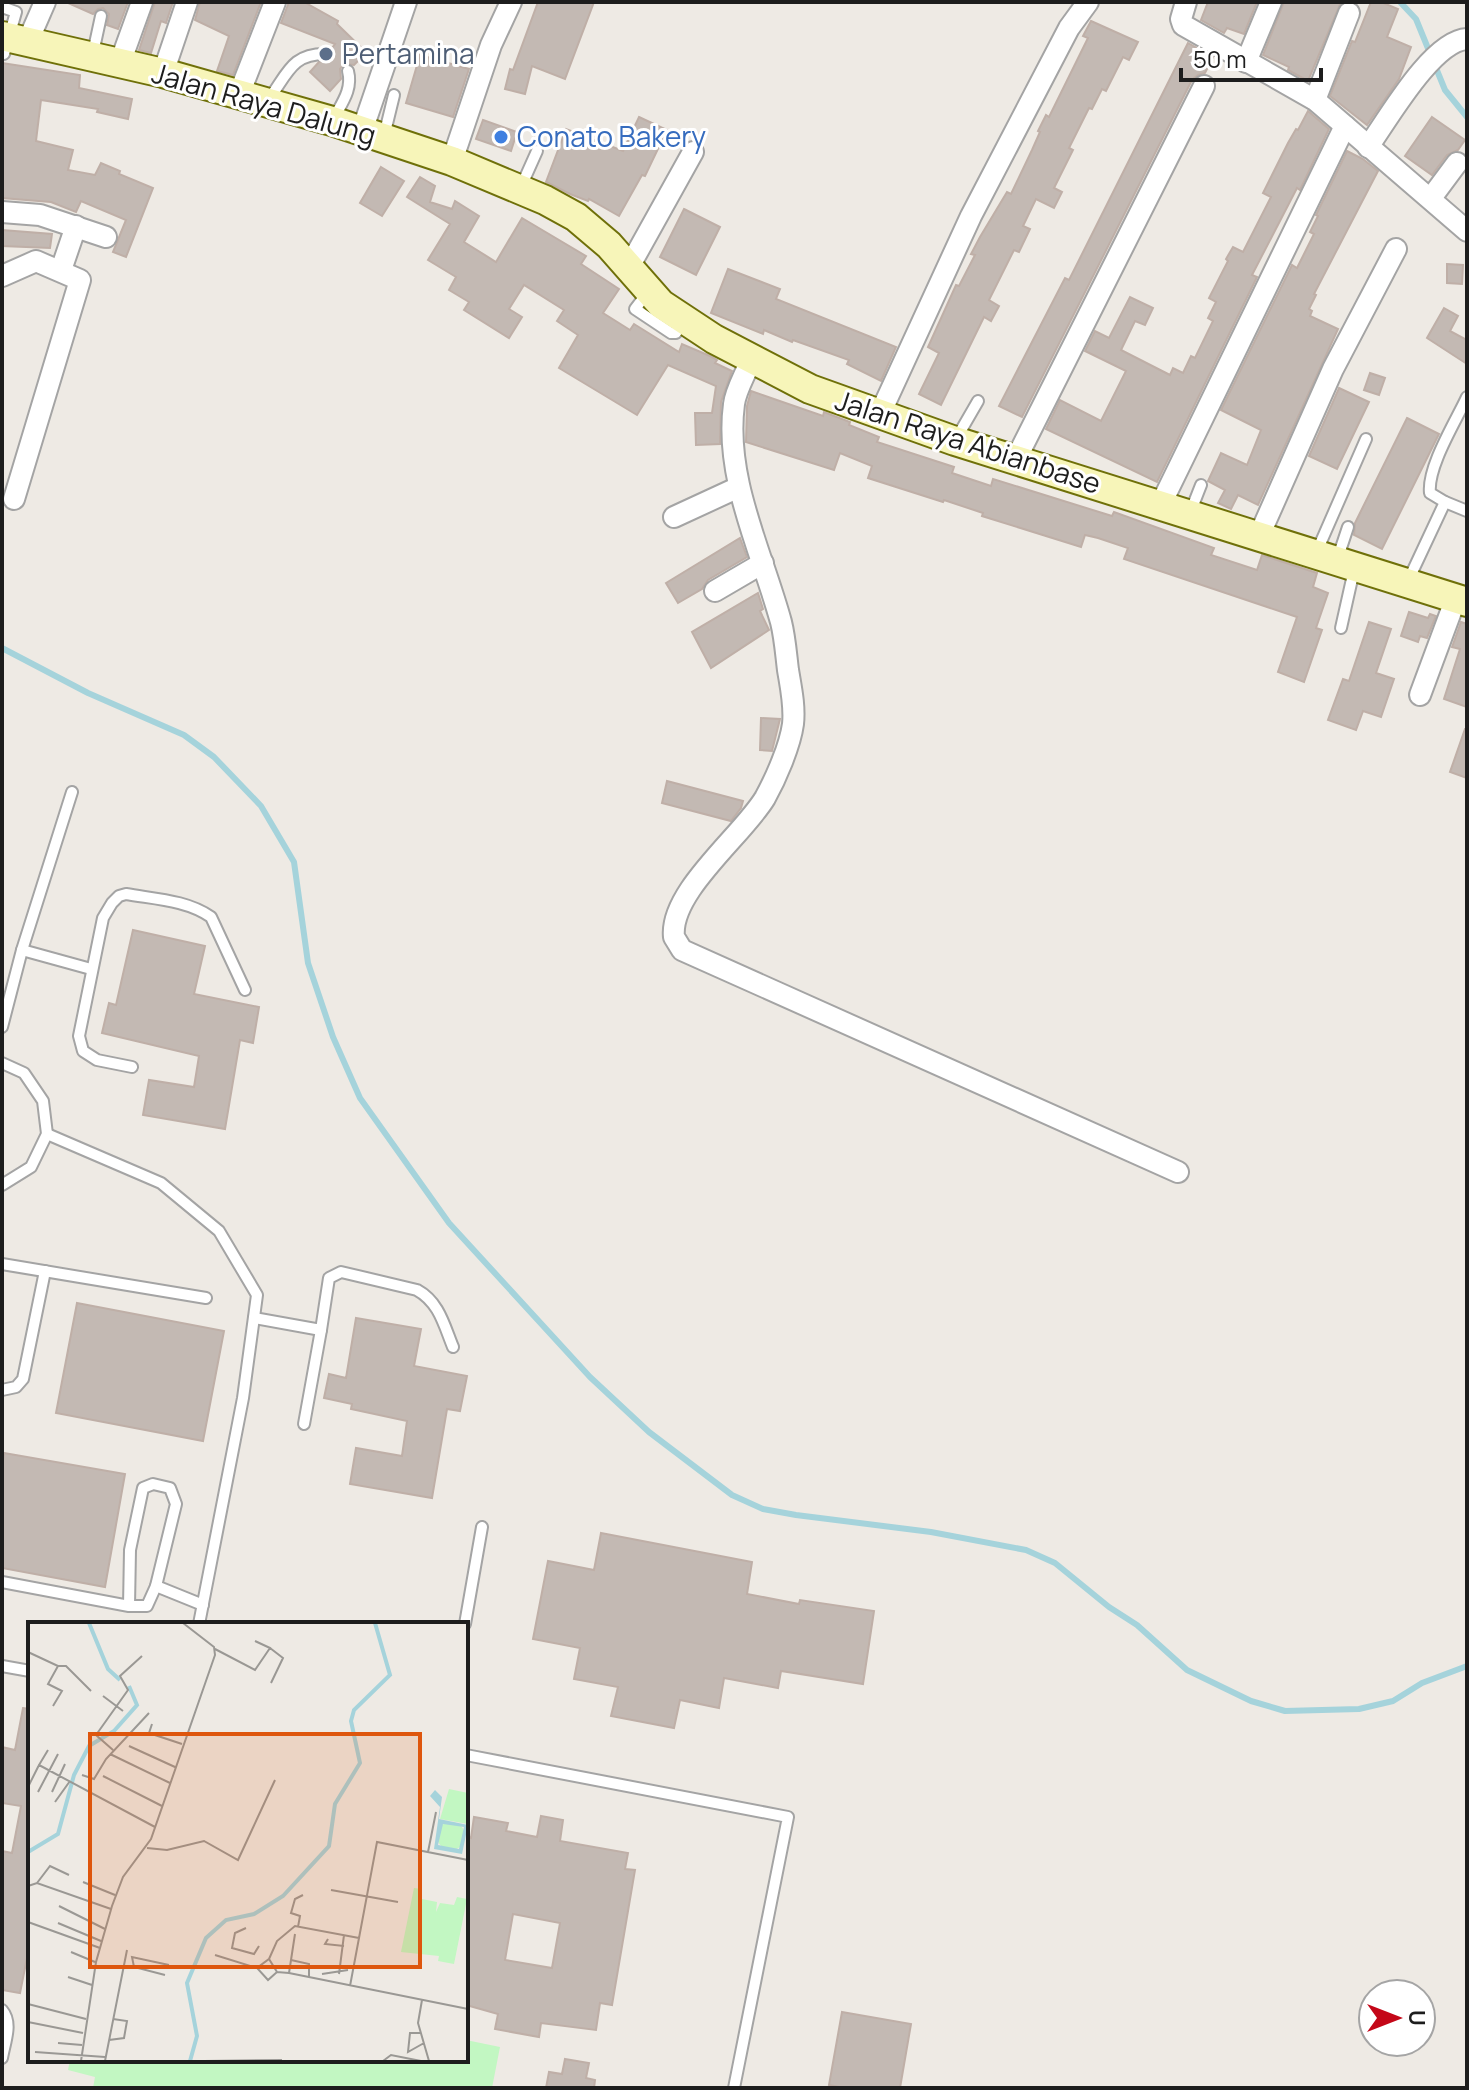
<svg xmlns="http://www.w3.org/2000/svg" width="1469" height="2090" viewBox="0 0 1469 2090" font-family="Manrope,sans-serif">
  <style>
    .park { fill: #c2f7c2 }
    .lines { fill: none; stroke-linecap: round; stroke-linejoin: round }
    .stream { stroke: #a5d3db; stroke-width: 6 }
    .building { fill: #c3b9b3; stroke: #bfafa7; stroke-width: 2; fill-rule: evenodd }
    .service-casing { stroke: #a4a4a4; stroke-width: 14 }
    .minor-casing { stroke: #a4a4a4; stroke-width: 24 }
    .secondary-casing { stroke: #6f7009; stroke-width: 32 }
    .service { stroke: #fff; stroke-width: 10 }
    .minor { stroke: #fff; stroke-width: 20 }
    .secondary { stroke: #f7f5b9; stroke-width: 28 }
    .service-dot { fill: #5c6f8a; stroke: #fff; stroke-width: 3 }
    .shop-dot { fill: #3f7fe0; stroke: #fff; stroke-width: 3 }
    .labels { text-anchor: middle; stroke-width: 6; stroke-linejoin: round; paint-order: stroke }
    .service-label { font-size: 28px; fill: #4e5e75; stroke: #fff; text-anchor: start }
    .street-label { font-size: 28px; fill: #1d1d1d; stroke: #fff }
    .shop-label { font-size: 28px; fill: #366cbe; stroke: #fff; text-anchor: start }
    .inset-river { fill: none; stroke: #a5d3db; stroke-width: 4 }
    .inset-road { fill: none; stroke: #9a9894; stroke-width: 2 }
    .view { fill: #de560d; fill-opacity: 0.15; stroke: #de560d; stroke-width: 4 }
    .inset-edge { fill: none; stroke: #1d1d1d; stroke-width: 4 }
  </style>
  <rect width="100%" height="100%" fill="#eeeae4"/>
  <!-- park -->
  <polygon class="park" points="466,2040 500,2047 492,2088 93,2088 95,2077 68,2070 70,2060 466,2060"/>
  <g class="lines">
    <!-- stream -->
    <g class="stream">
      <polyline points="1400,2 1416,19 1445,90 1467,117"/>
      <polyline points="2,648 88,693 184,735 214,757 261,806 294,862 308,963 333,1037 360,1098 449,1223 590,1377 649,1432 732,1495 763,1509 796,1515 931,1532 1026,1550 1055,1563 1109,1607 1137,1625 1187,1670 1251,1701 1285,1711 1359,1709 1393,1701 1422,1683 1467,1666"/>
    </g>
  </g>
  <!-- building -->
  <g class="building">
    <polygon points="66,2 128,2 118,29 107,25 109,14 103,8 98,9 93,14"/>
    <polygon points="155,2 173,2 166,23 161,21 151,53 139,50"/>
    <polygon points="200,2 261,2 233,75 217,71 229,36 195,20"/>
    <polygon points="289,2 304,2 338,21 337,24 373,59 363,56 354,65 344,64 340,69 341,79 330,91 310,72 319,62 334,58 332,48 335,44 281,23"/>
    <polygon points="538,2 594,2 565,79 532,66 525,94 505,89 510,69 513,70"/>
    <polygon points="1208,2 1257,2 1244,34 1227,28 1224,33 1201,20"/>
    <polygon points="1284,2 1341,2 1308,81 1288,70 1289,67 1263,55"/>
    <polygon points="1371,2 1381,2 1398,9 1387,37 1411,47 1399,79 1367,125 1330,96 1352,41 1355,42"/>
    <polygon points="1091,21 1138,42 1129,60 1123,57 1106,91 1102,89 1092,109 1089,108 1069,148 1073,150 1054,188 1062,192 1054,208 1036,199 1023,226 1030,229 1019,252 1014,250 989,300 999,306 991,321 984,317 941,405 919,394 939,353 928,347 956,285 959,286 975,255 971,254 980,237 1007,192 1011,194 1032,150 1040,132 1038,131 1046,115 1049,117 1088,38 1083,36"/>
    <polygon points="1188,43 1213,57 1205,73 1198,75 1192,80 1022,417 999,406 1065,278 1069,280"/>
    <polygon points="420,55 469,69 453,117 406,103"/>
    <polygon points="2,63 80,75 79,88 132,99 128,119 97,112 98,109 41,100 36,141 73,150 68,170 95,175 101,163 120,171 119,174 153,188 126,257 113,252 126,220 81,201 76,212 51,202 2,198"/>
    <polygon points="1308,111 1329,129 1300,190 1297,188 1252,275 1257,277 1157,482 1046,429 1060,400 1101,421 1126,371 1085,351 1095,331 1109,338 1130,297 1153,308 1145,325 1135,321 1121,350 1170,375 1173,368 1183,373 1191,356 1195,358 1213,321 1208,318 1216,302 1209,298 1228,261 1226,259 1233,247 1243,252 1271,197 1263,193 1288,143 1296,129 1298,130"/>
    <polygon points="639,117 667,130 645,176 642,175 619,216 589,199 588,201 570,194 546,182 566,129 623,151"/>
    <polygon points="1432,117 1465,140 1458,150 1447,155 1432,175 1405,156"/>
    <polygon points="483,120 517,132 511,151 476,139"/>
    <polygon points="1347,151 1363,159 1378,171 1314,294 1316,295 1309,309 1312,311 1310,316 1338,329 1258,505 1238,495 1231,509 1218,503 1225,490 1208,481 1221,453 1247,465 1261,430 1221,410 1292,265 1297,268 1314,234 1310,232 1318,216 1316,215"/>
    <polygon points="381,167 404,181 382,216 360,203"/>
    <polygon points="420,177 435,186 430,202 452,209 455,201 479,216 464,242 496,262 522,218 586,256 581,264 619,289 603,313 630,330 634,324 679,352 682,344 710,356 717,360 715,363 732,371 721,402 720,444 696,445 695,413 712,413 716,386 668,365 637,415 559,368 578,335 557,321 564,310 524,285 509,309 522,317 509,338 464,310 469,302 449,290 456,277 428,260 450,224 407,197"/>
    <polygon points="684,209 720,227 696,275 660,257"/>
    <polygon points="2,230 52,234 50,248 2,246"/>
    <polygon points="1447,264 1463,265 1462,284 1447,283"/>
    <polygon points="728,269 780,289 776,299 896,347 881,381 847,364 849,360 793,340 792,342 764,330 763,334 711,313"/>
    <polygon points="1444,308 1458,316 1450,331 1467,340 1467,364 1427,338"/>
    <polygon points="1370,373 1385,378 1379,395 1364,390"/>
    <polygon points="1339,388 1369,402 1337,469 1309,456"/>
    <polygon points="751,391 823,416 824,412 850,422 849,425 879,437 877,442 954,467 952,473 991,486 993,479 1112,516 1114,512 1214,548 1211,555 1257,570 1262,555 1317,573 1313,587 1328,593 1316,628 1322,630 1304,682 1278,672 1297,617 1124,559 1128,548 1098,538 1085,535 1081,547 982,516 983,513 944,500 943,502 868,478 872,466 840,453 834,470 746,442 747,406"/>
    <polygon points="1407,418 1439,434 1382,549 1354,535 1355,523"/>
    <polygon points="740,538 747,557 708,580 702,589 678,603 666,583"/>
    <polygon points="758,593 763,609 760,611 769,630 711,668 692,632"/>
    <polygon points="1409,612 1428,618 1430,614 1436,616 1427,638 1420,636 1418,642 1401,636"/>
    <polygon points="1369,622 1391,629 1376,673 1394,679 1381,717 1363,711 1356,730 1328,720 1343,679 1349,681"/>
    <polygon points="1461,622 1467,624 1467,707 1444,699 1460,649 1452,647"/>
    <polygon points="761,718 780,719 772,751 760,750"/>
    <polygon points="1465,729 1467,729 1467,778 1450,772"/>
    <polygon points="667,781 743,801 741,808 731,821 662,803"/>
    <polygon points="133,930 205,946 194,994 259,1007 253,1043 240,1040 225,1129 143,1115 149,1080 194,1087 199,1056 102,1033 109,1003 116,1005"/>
    <polygon points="77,1303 224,1331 203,1441 56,1413"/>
    <polygon points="356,1318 421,1329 414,1366 467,1376 460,1411 447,1409 432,1498 350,1484 356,1448 402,1456 407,1421 351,1409 352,1404 324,1398 329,1374 346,1378"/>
    <polygon points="4,1453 125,1474 105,1587 2,1568 2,1467"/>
    <polygon points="601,1533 752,1562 747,1594 799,1604 800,1600 874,1611 863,1684 781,1671 778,1688 724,1678 719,1708 680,1700 674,1728 611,1716 618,1687 574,1679 580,1648 533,1639 548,1561 594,1570"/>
    <polygon points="23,1708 30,1709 30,1943 20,1993 2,1990 2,1851 12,1853 21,1806 2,1803 2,1747 15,1750"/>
    <path d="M 541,1816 L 563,1820 L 560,1841 L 628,1853 L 625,1869 L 635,1870 L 612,2005 L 600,2003 L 596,2030 L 541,2023 L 539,2037 L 495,2029 L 498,2014 L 466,2005 L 466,1837 L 471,1838 L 474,1817 L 508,1823 L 506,1831 L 537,1837 ZM 513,1914 L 560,1923 L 552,1968 L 505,1960 Z"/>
    <polygon points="842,2012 911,2024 900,2088 844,2088 829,2085"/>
    <polygon points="565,2059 589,2063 586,2078 595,2080 594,2088 546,2088 549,2072 562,2074"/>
  </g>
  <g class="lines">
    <!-- service casing -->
    <g class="service-casing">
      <g id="service">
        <polyline points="2,7 16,12 4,54"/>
        <polyline points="93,53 101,16"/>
        <path d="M 269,99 C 288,73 292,53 327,54"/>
        <path d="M 333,120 C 341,104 353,90 348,71"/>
        <polyline points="384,136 394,95"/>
        <polyline points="520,189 537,151"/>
        <polyline points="648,292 635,309 671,333 676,333 683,321"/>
        <polyline points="956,439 978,401"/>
        <polyline points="1445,502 1467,511"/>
        <polyline points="1190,513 1201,485"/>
        <polyline points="1317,551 1366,439"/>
        <polyline points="1338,557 1348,527"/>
        <path d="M 1408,581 L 1445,502 L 1430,493 C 1427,467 1456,421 1467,397"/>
        <polyline points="1341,628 1354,570"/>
        <polyline points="22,950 91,969"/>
        <polyline points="2,1027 22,950 72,792"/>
        <polyline points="2,1063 24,1073 43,1101 47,1134 31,1167 2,1185"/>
        <path d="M 132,1067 L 97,1060 L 83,1051 L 79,1036 L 103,918 L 112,903 L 119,896 L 126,894 C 154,899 187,900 211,917 L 245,990"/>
        <polyline points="47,1134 161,1183 219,1231 257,1295 243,1398 199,1624"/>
        <polyline points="2,1264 206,1298"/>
        <path d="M 254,1318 L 321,1330 L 329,1278 L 341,1272 L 417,1290 C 439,1302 444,1325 453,1347"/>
        <polyline points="2,1390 16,1387 23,1379 45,1271"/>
        <polyline points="304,1424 321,1330"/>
        <polyline points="2,1582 129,1606 147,1606 156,1586 176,1504 170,1488 153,1484 143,1488 130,1550 129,1606"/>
        <polyline points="156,1586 203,1605"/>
        <polyline points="465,1624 482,1527"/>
        <polyline points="2,1666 30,1671"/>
        <polyline points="466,1755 788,1817 734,2088"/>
        <path d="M 2,2010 C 13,2023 5,2041 2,2058"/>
      </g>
    </g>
    <!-- minor casing -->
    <g class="minor-casing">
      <g id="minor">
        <polyline points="1186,2 1181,19 1183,25 1315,100 1467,231"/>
        <polyline points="28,41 45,2"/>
        <polyline points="1246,62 1271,2"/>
        <polyline points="120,63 142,2"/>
        <polyline points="163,73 187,2"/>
        <polyline points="238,97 275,2"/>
        <polyline points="1315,100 1349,13"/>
        <polyline points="362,131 406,2"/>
        <path d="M 1368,147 C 1388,119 1432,41 1467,39"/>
        <polyline points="452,161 491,45 511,2"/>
        <polyline points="1431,198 1457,163"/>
        <polyline points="2,212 40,215 106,237"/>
        <polyline points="629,267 693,152"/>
        <polyline points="61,270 76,226"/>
        <polyline points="2,276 36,261 80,280 14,499"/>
        <path d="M 751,359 C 746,374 736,389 734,404 C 724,478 762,552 781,622 C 785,638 786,654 788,670 C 791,688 795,706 793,724 C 790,746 776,778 765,798 C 743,835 669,892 674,937 L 682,950 L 1178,1172"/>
        <polyline points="879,416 971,216 1069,28 1088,2"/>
        <polyline points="1016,459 1204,86"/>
        <polyline points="1160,506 1345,126"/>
        <polyline points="674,517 739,487"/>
        <polyline points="1259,536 1333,369 1396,249"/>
        <polyline points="715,591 763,563"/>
        <polyline points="1420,695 1456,598"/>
      </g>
    </g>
    <!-- secondary casing -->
    <g class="secondary-casing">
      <polyline id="secondary" points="2,36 163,73 332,121 452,161 545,200 576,217 609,245 661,304 714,339 810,389 955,441 1467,602"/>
    </g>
    <!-- service -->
    <use href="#service" class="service"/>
    <!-- minor -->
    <use href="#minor" class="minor"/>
    <!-- secondary -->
    <use href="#secondary" class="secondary"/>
  </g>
  <!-- markers -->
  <circle class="service-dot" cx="326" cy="54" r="8"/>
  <circle class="shop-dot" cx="501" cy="137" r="8"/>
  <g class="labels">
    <!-- service labels -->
    <g class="service-label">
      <text x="342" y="64">Pertamina</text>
    </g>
    <!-- street labels -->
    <g class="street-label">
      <text transform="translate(264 104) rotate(16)" y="10">Jalan Raya Dalung</text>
      <text transform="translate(968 442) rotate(18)" y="10">Jalan Raya Abianbase</text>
    </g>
    <!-- shop labels -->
    <g class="shop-label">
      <text x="517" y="147">Conato Bakery</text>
    </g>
  </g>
  <!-- overview -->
  <g transform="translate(28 1622)">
    <rect width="440" height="440" fill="#eeeae4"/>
    <path d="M 421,167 L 440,171 L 440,202 L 412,197 ZM409 214a14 14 0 1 1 28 0a14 14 0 1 1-28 0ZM 386,266 L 394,267 L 394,277 L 409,280 L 408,290 L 412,281 L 426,283 L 429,275 L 439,277 L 426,342 L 410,339 L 411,334 L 373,330 Z" fill="#c2f7c2"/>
    <path d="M 407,168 L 414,175 L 411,197 L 440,203 L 434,232 L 406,227 L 412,185 L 402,174 ZM 415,202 L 436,205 L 431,227 L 410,223 Z" fill="#a5d3db" fill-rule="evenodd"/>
    <path class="inset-river" d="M 61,1 L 80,47 L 92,58M 0,230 L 30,212 L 46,153 L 61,124 L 86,109 L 109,83 L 101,64M 162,439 L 169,414 L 159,361 L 178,316 L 198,298 L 226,292 L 255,274 L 301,224 L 307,182 L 332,141 L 323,99 L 326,88 L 362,53 L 347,1"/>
    <path class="inset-road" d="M 242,26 L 255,36 L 243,61M 187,27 L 227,48 L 242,26 L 227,19M 0,30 L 30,44 L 20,62 L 34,69 L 25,84M 30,44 L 38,44 L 63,69M 75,74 L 95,89M 124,102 L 121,111 L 154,122M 101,124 L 147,145M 20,128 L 11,143 L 127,205M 85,128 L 68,113 L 100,68 L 92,54 L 114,34M 82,132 L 142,161M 54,153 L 66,157 L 78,137 L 121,91M 75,154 L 134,184M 0,165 L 11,143M 10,170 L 30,132M 24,170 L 37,142M 27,180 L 42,159M 119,226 L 139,228 L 176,219 L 210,238 L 247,158M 400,230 L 408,190M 55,260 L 87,273M 9,261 L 22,244 L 41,253M 0,264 L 9,261 L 83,287M 303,268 L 370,280M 31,284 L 77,307M 0,300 L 72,326M 30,301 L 73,319M 270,305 L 272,294 L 263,291 L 267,277 L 275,273M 218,306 L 207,311 L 204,326 L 226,332 L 231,324M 300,317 L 297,322 L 316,324M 43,330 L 67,340M 187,333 L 229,346M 241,337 L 249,319 L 267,304 L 331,316M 263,338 L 281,342 L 281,356M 249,350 L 241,337 L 229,346 L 240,358 L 249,350 L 261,351 L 440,387M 261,351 L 267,312M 294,352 L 320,348M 311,352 L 316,313M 137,353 L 106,345 L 104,335 L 141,343M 40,355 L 64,363M 322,364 L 349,220 L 440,238M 394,378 L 390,401 L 401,439M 0,382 L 58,397M 0,400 L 55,411M 393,411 L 382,411 L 380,430 L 396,421M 81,418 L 96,416 L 99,399 L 85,397M 30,421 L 54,423M 7,430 L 77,435M 53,439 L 68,340 L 84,284 L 95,255 L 123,217 L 187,33 L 186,25 L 155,1M 77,439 L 99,328M 176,439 L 254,438M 355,439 L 363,433 L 393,439"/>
    <path class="view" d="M 62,112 L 392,112 L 392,345 L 62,345 Z"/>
    <rect width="440" height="440" class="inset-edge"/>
  </g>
  <!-- border -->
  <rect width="1469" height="2090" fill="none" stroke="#1d1d1d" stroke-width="8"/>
  <!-- north arrow -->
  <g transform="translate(1397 2018) rotate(90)"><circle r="38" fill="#ffffff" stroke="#a5a5a5" stroke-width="2"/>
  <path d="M0-6L14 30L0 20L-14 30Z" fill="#c40718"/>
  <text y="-12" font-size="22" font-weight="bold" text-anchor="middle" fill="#1d1d1d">U</text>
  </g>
  <!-- scale -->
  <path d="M1181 68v12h140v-12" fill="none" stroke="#1d1d1d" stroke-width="4"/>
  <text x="1193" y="68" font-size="24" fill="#1d1d1d" stroke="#ffffff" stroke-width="6" paint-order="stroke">50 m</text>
</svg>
